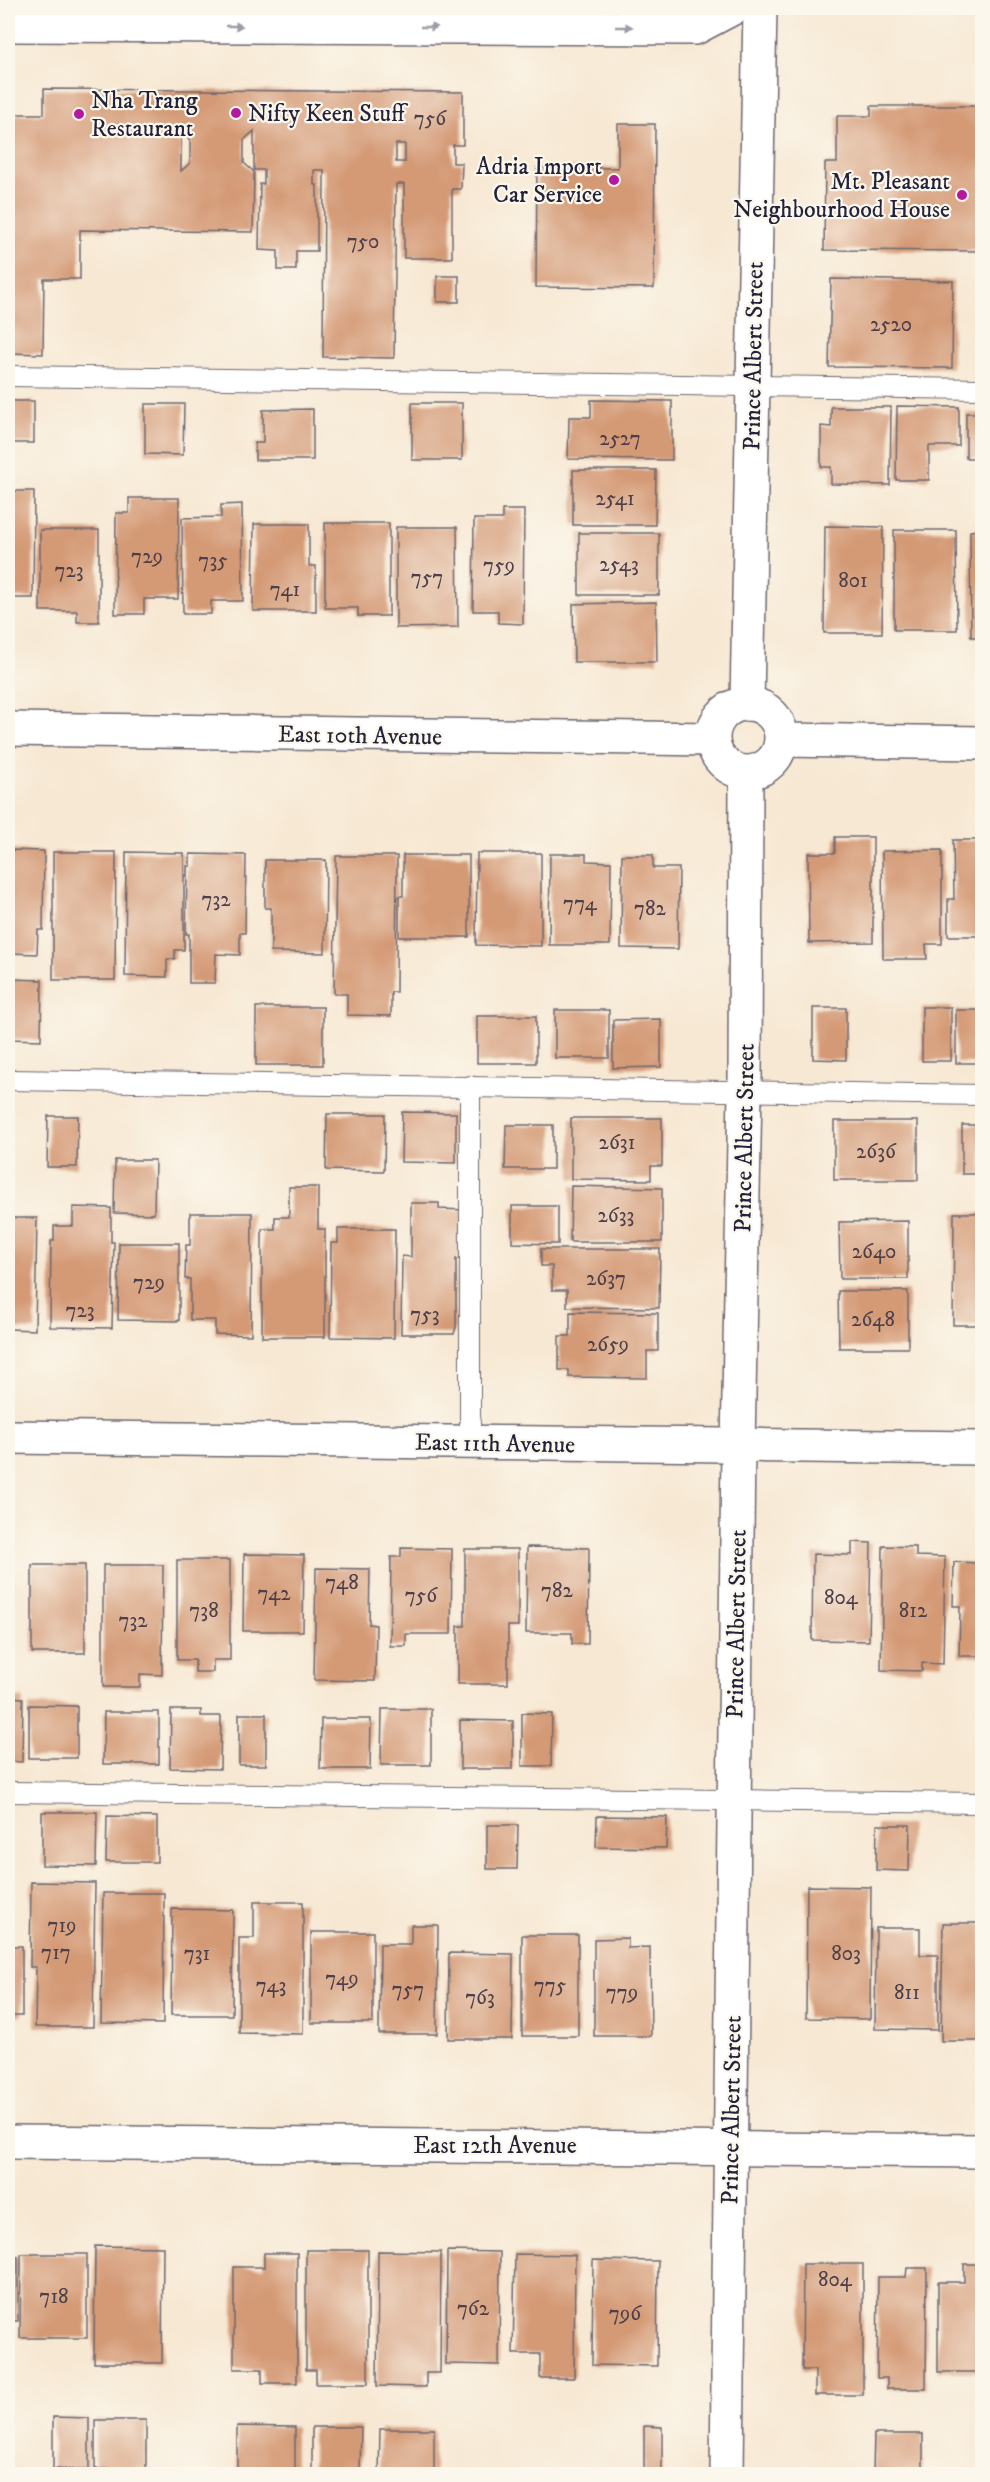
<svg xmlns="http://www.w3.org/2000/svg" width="990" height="2482" viewBox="0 0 990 2482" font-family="'IM FELL DW Pica',serif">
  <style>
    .building { fill: #d49a76; fill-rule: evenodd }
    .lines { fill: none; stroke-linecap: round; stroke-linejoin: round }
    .service-casing { stroke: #6d6770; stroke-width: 22 }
    .minor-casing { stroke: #6d6770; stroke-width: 36 }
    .tertiary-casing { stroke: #6d6770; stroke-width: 36 }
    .primary-casing { stroke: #6d6770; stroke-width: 36 }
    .service { stroke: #fff; stroke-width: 20 }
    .minor { stroke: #fff; stroke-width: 33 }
    .tertiary { stroke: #fff; stroke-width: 33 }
    .primary { stroke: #fff; stroke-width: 33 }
    .oneway { fill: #9c9ca7 }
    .poi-dot { fill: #b5179e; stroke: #fbf7ec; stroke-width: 2 }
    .labels { text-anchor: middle; stroke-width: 4.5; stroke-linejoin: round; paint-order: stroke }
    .number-label { font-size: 21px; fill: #4e404a }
    .poi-label { font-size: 24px; fill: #22223b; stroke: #fbf7ec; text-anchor: start }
    .street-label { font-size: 24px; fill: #22223b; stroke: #fbf7ec }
  </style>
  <rect width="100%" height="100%" fill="#fbf7ec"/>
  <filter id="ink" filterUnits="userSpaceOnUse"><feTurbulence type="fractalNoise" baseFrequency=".0167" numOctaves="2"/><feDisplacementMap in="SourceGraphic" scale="12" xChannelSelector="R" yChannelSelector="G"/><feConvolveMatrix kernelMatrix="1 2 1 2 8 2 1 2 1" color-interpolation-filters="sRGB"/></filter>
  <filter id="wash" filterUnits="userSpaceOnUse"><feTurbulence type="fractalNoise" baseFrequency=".008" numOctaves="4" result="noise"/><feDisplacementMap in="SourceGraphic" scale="24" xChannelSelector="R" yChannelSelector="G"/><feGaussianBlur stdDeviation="1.35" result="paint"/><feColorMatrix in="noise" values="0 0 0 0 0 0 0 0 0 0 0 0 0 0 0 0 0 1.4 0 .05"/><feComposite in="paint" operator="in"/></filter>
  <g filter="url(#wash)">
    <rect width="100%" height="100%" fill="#f7e8d3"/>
    <g id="blocks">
      <!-- building -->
      <g class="building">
        <path d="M 44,89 L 463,92 L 463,145 L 453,145 L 453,163 L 462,163 L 461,189 L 452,189 L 452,258 L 404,258 L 404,184 L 396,184 L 394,358 L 323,357 L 324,170 L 314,170 L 314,185 L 317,185 L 317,251 L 296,251 L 296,270 L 278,270 L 278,251 L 259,250 L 260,184 L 264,184 L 264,170 L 254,170 L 254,131 L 244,140 L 244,163 L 254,172 L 253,232 L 80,230 L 80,279 L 44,279 L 43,354 L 8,353 L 8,114 L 44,114 ZM 181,130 L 190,140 L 190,163 L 181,171 ZM 396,144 L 405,144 L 405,162 L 396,162 Z"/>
        <polygon points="871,106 982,106 982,251 824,250 825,163 837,163 837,116 871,116"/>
        <polygon points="618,124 655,124 654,288 536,287 537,167 618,168"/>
        <rect x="437" y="276" width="22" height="26"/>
        <polygon points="831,279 953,281 952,368 829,367"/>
        <polygon points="591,400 672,401 672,460 568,459 569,417 591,417"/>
        <rect x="8" y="401" width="26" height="42"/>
        <rect x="412" y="403" width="50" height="57"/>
        <polygon points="145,404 184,404 183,455 145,454"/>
        <polygon points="897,406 959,407 959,446 929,446 929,480 896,480"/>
        <polygon points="831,407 891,407 890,485 831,484 831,467 821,467 821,426 831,427"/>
        <polygon points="313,409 313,460 255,460 255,443 263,443 263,410"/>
        <rect x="966" y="413" width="16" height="45"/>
        <polygon points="573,470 656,470 655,525 573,525"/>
        <polygon points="8,491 34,491 33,598 13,598 13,610 8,610"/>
        <polygon points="129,498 179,498 178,599 144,599 144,614 115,614 116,513 129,513"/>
        <polygon points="242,504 243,601 211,601 211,614 183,614 182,518 221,517 221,505"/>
        <polygon points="502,510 524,510 523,624 498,623 498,611 473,611 474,519 502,519"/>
        <polygon points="325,523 389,523 389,616 358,616 358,608 325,608"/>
        <polygon points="254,524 309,524 309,566 316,566 316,611 253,611"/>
        <polygon points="825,526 883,527 882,633 824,633"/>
        <polygon points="396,527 457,527 458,627 396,628"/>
        <polygon points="40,530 99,530 99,622 77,622 77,611 40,611"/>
        <polygon points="894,530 956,530 957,630 894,630"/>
        <polygon points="982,530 982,637 971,637 970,531"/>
        <rect x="579" y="533" width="80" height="62"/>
        <polygon points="656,602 657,662 574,662 573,604"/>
        <polygon points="835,837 873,837 873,942 809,943 808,853 835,853"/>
        <polygon points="953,840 982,840 982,936 948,936 948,899 954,899"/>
        <polygon points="8,850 44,851 43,930 38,930 37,954 8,953"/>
        <polygon points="942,850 942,944 926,944 927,959 883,959 882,851"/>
        <polygon points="53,852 116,852 115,980 53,980"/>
        <polygon points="126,852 184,853 184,950 175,950 175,959 167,959 167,977 125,976"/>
        <polygon points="477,853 541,853 541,946 476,945"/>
        <polygon points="190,854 246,855 245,933 240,933 240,955 216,954 215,983 189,983 189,934 186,934 187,866 190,866"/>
        <polygon points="550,854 586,854 586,861 611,862 610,945 549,945"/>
        <polygon points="403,855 469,855 469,937 399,937 399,896 403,896"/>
        <polygon points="622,855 653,855 653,868 679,868 678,949 621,948"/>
        <polygon points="336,856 397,856 396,992 391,992 391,1016 347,1015 347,994 334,994"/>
        <polygon points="265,860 326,860 325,953 271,952 271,908 265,908"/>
        <polygon points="8,979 42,980 41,1040 8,1039"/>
        <rect x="256" y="1007" width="67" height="58"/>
        <rect x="922" y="1007" width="29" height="54"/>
        <polygon points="813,1008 846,1008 846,1060 813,1059"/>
        <rect x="555" y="1010" width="54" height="48"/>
        <rect x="956" y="1010" width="26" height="53"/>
        <rect x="477" y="1016" width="59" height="47"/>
        <polygon points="661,1019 661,1067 613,1068 613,1020"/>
        <polygon points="402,1112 456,1113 456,1163 401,1162"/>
        <polygon points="327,1114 385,1114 384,1171 326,1170"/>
        <polygon points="48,1116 78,1116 77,1167 47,1167"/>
        <polygon points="571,1118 662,1118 662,1166 651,1166 651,1180 571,1179"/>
        <rect x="834" y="1121" width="84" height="59"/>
        <polygon points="506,1125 553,1125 553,1169 505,1169"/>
        <rect x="962" y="1125" width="20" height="49"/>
        <polygon points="115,1160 155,1160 154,1214 114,1213"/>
        <polygon points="571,1186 662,1188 662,1242 570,1242"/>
        <polygon points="289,1187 318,1187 318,1229 325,1229 325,1337 262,1337 262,1229 275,1229 275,1217 289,1217"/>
        <polygon points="411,1203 439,1203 439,1209 466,1210 465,1259 456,1259 456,1327 454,1334 401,1334 402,1256 411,1257"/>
        <polygon points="512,1206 558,1206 558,1244 512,1243"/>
        <polygon points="73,1207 111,1208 111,1242 114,1242 112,1328 50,1327 51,1241 54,1241 54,1226 73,1226"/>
        <polygon points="190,1213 252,1213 251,1335 215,1334 215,1320 190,1320 190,1279 185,1279 186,1245 190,1245"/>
        <polygon points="954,1213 982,1213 982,1325 953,1325"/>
        <polygon points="8,1218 37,1218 35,1330 8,1329"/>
        <polygon points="908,1221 908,1279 840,1279 839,1222"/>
        <polygon points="338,1229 395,1229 394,1338 330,1337 331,1243 338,1243"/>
        <polygon points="119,1243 179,1243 179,1321 118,1320"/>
        <polygon points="541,1249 660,1249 659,1308 567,1307 567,1290 552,1290 552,1266 541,1266"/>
        <polygon points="838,1291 908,1291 908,1348 839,1348"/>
        <polygon points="570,1312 658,1313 658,1351 647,1351 647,1378 569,1377 569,1370 559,1370 559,1336 570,1336"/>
        <polygon points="852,1542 871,1543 869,1641 812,1640 813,1554 852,1555"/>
        <polygon points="883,1546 916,1547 916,1556 945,1557 943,1664 922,1663 922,1671 881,1670"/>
        <polygon points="527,1547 589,1548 588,1644 572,1644 572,1633 526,1633"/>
        <polygon points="401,1548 452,1549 451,1634 406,1634 406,1646 390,1646 391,1557 401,1557"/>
        <polygon points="465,1549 518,1549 518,1626 508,1626 508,1684 458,1684 458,1626 465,1626"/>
        <polygon points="244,1554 304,1555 303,1631 243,1631"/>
        <polygon points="177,1560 230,1560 230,1660 213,1660 213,1672 195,1672 195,1660 177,1660"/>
        <polygon points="954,1562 982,1563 982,1656 959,1656 960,1606 953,1606"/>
        <rect x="32" y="1565" width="53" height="88"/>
        <polygon points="103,1565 163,1565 162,1675 140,1674 140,1687 103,1687"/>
        <polygon points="316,1568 370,1569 369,1624 376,1625 375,1681 314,1680"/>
        <rect x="8" y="1573" width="5" height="83"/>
        <polygon points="8,1697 23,1698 22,1762 8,1761"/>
        <polygon points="29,1705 77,1706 77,1758 29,1758"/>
        <polygon points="382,1709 431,1709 431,1765 381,1765"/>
        <polygon points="171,1710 201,1710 201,1716 221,1716 220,1769 170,1768"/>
        <polygon points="104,1712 159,1712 159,1764 103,1764"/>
        <polygon points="522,1713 552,1714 551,1766 522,1766"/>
        <rect x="239" y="1714" width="27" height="51"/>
        <polygon points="321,1719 371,1719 370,1769 320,1769"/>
        <polygon points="460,1720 513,1721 513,1769 460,1769"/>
        <polygon points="42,1812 97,1812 96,1866 42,1865"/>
        <polygon points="107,1816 157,1817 157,1862 106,1862"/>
        <polygon points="597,1816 667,1817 666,1848 596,1847"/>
        <polygon points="487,1825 518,1825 517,1869 487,1869"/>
        <polygon points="877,1825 910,1825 909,1871 876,1870"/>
        <polygon points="31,1882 95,1883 93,2027 35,2027 36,1967 30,1967"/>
        <polygon points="807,1886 871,1887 870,2019 806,2018"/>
        <polygon points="103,1893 164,1893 163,2024 101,2023"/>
        <polygon points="254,1902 303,1902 303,2034 239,2033 239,1938 254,1938"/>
        <polygon points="172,1909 233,1910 232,2015 171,2015"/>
        <polygon points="943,1923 982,1923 982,2041 941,2041"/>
        <polygon points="411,1925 438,1925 437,2034 379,2034 380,1944 411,1944"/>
        <polygon points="876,1928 920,1928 920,1955 938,1955 938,2030 875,2029"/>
        <rect x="311" y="1932" width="62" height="91"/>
        <rect x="522" y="1935" width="56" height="101"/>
        <polygon points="628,1938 628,1948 650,1947 651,2036 594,2036 594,1939"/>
        <rect x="8" y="1946" width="14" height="70"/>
        <polygon points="449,1953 513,1954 512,2039 448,2039"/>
        <polygon points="95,2246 163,2247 162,2363 94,2363"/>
        <polygon points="306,2250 368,2250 368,2384 316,2384 316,2370 306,2370"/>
        <polygon points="378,2251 441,2252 440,2373 426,2373 426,2387 377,2386"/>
        <polygon points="447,2251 500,2252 499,2365 446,2364"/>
        <polygon points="264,2253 297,2253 297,2383 262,2383 262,2369 234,2369 234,2267 264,2267"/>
        <polygon points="21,2254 87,2254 87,2338 20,2338"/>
        <polygon points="515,2254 575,2255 574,2378 540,2378 540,2354 513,2354"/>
        <rect x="8" y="2257" width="10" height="64"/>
        <polygon points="593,2260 658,2261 657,2366 592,2365"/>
        <polygon points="803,2264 863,2264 863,2395 815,2395 815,2370 802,2370"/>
        <polygon points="964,2264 982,2264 982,2365 978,2365 978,2372 938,2372 938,2282 964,2282"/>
        <polygon points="907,2268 927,2268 926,2389 887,2389 887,2378 877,2378 878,2277 906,2277"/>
        <polygon points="53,2417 89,2418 89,2469 53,2469"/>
        <rect x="95" y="2420" width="51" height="49"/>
        <polygon points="237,2426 295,2427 295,2473 237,2473"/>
        <polygon points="644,2426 662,2427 662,2474 644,2474"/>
        <polygon points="312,2427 361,2427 360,2474 312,2474"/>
        <polygon points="380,2429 434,2429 434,2474 379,2474"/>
        <polygon points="874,2434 923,2434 923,2474 873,2474"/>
      </g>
    </g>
  </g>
  <g filter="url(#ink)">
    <use href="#blocks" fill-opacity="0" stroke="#6d6770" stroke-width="1.5"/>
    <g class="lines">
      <!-- service casing -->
      <g class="service-casing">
        <g id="service">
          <polyline points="8,376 982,389"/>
          <polyline points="8,1080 982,1095"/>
          <polyline points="470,1443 470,1086"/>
          <polyline points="8,1792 982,1803"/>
        </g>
      </g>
      <!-- minor casing -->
      <g class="minor-casing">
        <g id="minor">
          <circle cx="747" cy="738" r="34"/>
          <polyline points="747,704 760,8"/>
          <polyline points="8,729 712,739"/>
          <polyline points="782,740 982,743"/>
          <polyline points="8,1437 982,1448"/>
          <polyline points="727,2474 738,1446 745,1091 746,773"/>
        </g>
      </g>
      <!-- tertiary casing -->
      <g class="tertiary-casing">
        <polyline id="tertiary" points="8,2142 982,2151"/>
      </g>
      <!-- primary casing -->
      <g class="primary-casing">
        <polyline id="primary" points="8,25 695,28 733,8"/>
      </g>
      <!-- service -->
      <use href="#service" class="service"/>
      <!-- minor -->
      <use href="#minor" class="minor"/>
      <!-- tertiary -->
      <use href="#tertiary" class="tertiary"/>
      <!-- primary -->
      <use href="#primary" class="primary"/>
    </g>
    <!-- one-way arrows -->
    <defs><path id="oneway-solid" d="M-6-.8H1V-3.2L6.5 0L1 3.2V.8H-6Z" transform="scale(1.5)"/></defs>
    <g class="oneway">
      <use href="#oneway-solid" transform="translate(234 26)"/>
      <use href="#oneway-solid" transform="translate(429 27)"/>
      <use href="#oneway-solid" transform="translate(624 27)"/>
    </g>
  </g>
  <!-- markers -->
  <g class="poi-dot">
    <circle cx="236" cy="113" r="6"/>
    <circle cx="79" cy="114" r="6"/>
    <circle cx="614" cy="180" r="6"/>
    <circle cx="962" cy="195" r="6"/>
  </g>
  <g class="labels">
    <!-- number labels -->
    <g class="number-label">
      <text x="430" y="125">756</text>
      <text x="363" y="248">750</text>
      <text x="891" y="331">2520</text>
      <text x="620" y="445">2527</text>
      <text x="615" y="505">2541</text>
      <text x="147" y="563">729</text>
      <text x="213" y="567">735</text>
      <text x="619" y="571">2543</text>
      <text x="499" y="572">759</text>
      <text x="69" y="577">723</text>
      <text x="427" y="584">757</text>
      <text x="853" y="587">801</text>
      <text x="285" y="596">741</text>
      <text x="216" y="906">732</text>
      <text x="580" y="910">774</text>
      <text x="650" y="915">782</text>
      <text x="617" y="1149">2631</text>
      <text x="876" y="1158">2636</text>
      <text x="616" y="1222">2633</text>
      <text x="874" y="1258">2640</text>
      <text x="606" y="1285">2637</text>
      <text x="149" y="1289">729</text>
      <text x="80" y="1317">723</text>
      <text x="425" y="1321">753</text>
      <text x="873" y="1326">2648</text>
      <text x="608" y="1351">2659</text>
      <text x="342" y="1589">748</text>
      <text x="557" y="1597">782</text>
      <text x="274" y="1600">742</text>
      <text x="421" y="1602">756</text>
      <text x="841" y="1604">804</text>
      <text x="204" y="1617">738</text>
      <text x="913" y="1617">812</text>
      <text x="133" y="1627">732</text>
      <text x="62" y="1932">719</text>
      <text x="56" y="1959">717</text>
      <text x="197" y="1960">731</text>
      <text x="846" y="1960">803</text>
      <text x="342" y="1985">749</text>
      <text x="271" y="1992">743</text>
      <text x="550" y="1992">775</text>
      <text x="408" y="1996">757</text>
      <text x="622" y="1999">779</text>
      <text x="907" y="1999">811</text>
      <text x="480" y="2004">763</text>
      <text x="835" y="2286">804</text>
      <text x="54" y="2303">718</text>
      <text x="473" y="2315">762</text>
      <text x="625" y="2320">796</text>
    </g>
    <!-- poi labels -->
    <g class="poi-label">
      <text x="91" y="108">Nha Trang<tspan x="91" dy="28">Restaurant</tspan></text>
      <text x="248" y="121">Nifty Keen Stuff</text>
      <text x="602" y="174" text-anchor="end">Adria Import<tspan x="602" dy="28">Car Service</tspan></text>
      <text x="950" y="189" text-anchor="end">Mt. Pleasant<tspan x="950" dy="28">Neighbourhood House</tspan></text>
    </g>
    <!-- street labels -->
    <g class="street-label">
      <text transform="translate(753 356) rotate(-89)" y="8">Prince Albert Street</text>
      <text transform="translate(360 735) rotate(1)" y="8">East 10th Avenue</text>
      <text transform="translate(744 1138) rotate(-89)" y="8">Prince Albert Street</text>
      <text transform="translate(495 1443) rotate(1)" y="8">East 11th Avenue</text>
      <text transform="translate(736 1624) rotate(-89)" y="8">Prince Albert Street</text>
      <text transform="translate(731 2110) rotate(-89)" y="8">Prince Albert Street</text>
      <text x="495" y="2153">East 12th Avenue</text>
    </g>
  </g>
  <!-- margin -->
  <rect width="990" height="2482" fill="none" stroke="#fbf7ec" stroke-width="30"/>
</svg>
